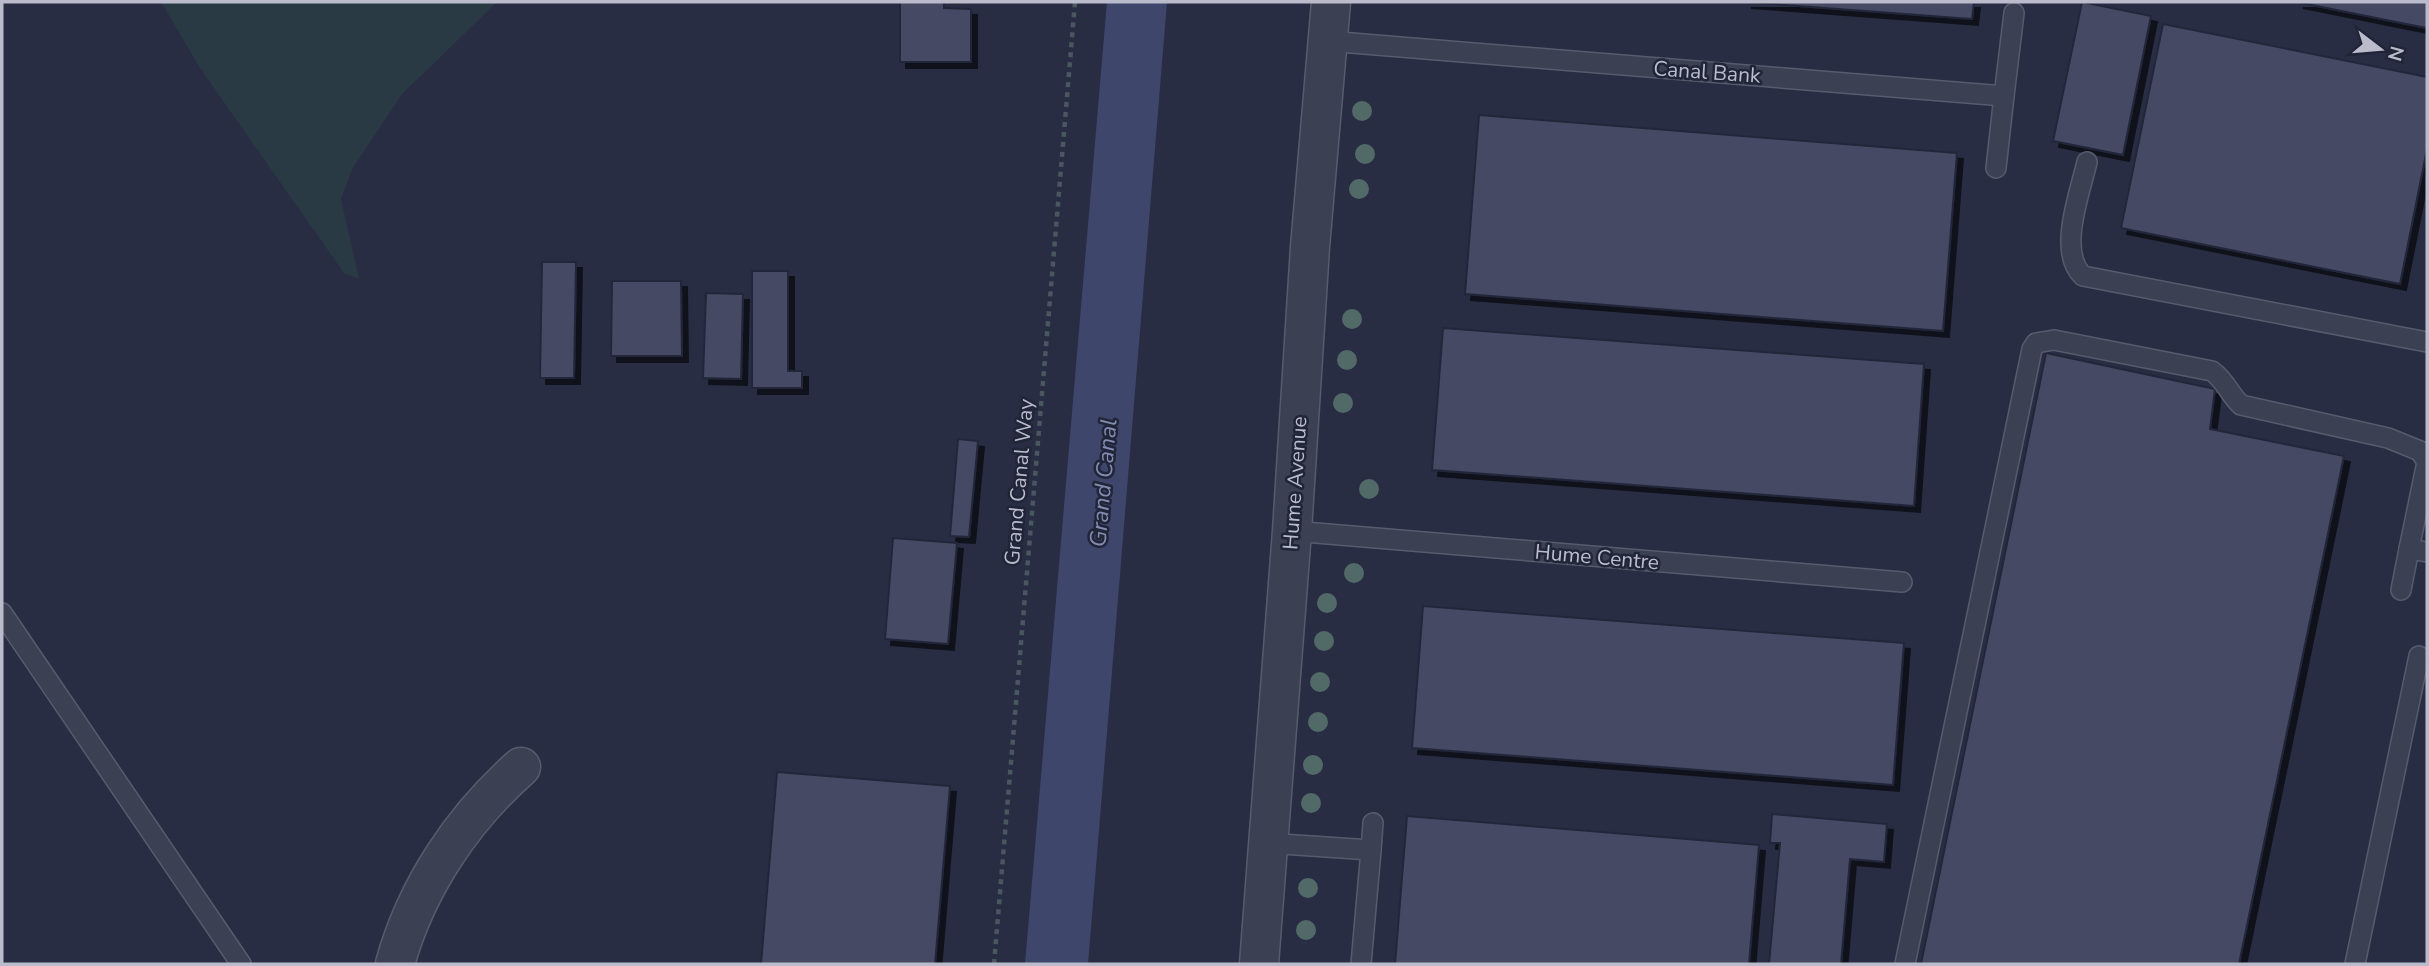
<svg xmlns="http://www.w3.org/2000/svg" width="2429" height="966" viewBox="0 0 2429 966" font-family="'Nunito Sans',sans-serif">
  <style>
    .green { fill: #2a3a44 }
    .water { fill: #3f466b }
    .building { fill: #444a63; stroke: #23273a; stroke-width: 2; filter: url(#shadow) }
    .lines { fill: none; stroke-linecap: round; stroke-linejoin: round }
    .service-casing { stroke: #585b6d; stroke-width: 22 }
    .minor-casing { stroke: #585b6d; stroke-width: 41 }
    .path { stroke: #495760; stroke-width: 4.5; stroke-dasharray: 5 5; stroke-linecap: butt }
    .service { stroke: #3c4053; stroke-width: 19 }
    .minor { stroke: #3c4053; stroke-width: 38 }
    .tree { fill: #516a68 }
    .labels { text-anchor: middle; stroke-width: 5; stroke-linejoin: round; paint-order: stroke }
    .street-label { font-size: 21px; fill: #babccc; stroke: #212538 }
    .water-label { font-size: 23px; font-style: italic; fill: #828bb2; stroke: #212538 }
  </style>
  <defs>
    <filter id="shadow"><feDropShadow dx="6" dy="6" stdDeviation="0" flood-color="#0009"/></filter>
  </defs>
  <rect width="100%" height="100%" fill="#282d43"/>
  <!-- green -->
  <polygon class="green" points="161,2 497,2 402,94 352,169 341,199 359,279 344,273 200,68"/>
  <!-- water -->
  <polygon class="water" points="1107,2 1167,2 1088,964 1025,964"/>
  <!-- building -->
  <g class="building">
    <polygon points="900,2 944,2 944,8 971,9 971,62 900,62"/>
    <polygon points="1745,2 1974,2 1972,19"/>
    <polygon points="2082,2 2151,16 2123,155 2053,141"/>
    <polygon points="2297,2 2427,2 2427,28 2406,24"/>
    <polygon points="2163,24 2427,77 2427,149 2400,284 2121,228"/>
    <polygon points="1479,115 1957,153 1943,331 1465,294"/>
    <polygon points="542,262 576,262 574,378 540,378"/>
    <polygon points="752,271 788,271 788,371 802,371 802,388 752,388"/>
    <polygon points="612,281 681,281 682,356 611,356"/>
    <polygon points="706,293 743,294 741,379 703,378"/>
    <polygon points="1443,328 1924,364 1914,506 1432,470"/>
    <polygon points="2046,353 2215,389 2210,429 2344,456 2239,964 1921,964"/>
    <polygon points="958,439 978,441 969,537 950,536"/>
    <polygon points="893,538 957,543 948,644 885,639"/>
    <polygon points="1423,606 1904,643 1893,785 1412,748"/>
    <polygon points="777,772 950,786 935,964 761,964"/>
    <polygon points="1772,814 1887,824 1884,862 1850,859 1841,964 1769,964 1780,843 1770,843"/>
    <polygon points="1407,816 1759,845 1749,964 1395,964"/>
  </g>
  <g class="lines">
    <!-- service casing -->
    <g class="service-casing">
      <g id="service">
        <polyline points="1327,41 2004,96 2014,13"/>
        <path d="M 2087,162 C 2080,193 2057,252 2083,276 L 2427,342"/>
        <polyline points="1996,168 2004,96"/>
        <polyline points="1292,531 1902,582"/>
        <polyline points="2401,590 2409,549"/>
        <polyline points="2,613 241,964"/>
        <polyline points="1267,843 1371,850 1361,964"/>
        <polyline points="1371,850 1373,823"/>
        <path d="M 1905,964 L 2032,349 L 2036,343 L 2054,340 L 2212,371 C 2225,380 2230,395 2241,405 L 2388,438 L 2420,451 L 2427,462 L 2409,549 L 2427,552"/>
        <polyline points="2355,964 2419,656"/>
      </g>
    </g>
    <!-- minor casing -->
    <g class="minor-casing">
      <g id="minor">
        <path d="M 395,964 C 416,888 462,819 521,767"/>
        <polyline points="1259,964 1292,531 1310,247 1331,2"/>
      </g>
    </g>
    <!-- path -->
    <polyline class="path" points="994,964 1075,2"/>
    <!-- service -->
    <use href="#service" class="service"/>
    <!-- minor -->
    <use href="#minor" class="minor"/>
  </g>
  <!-- trees -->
  <g class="tree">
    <circle cx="1362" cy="111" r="10"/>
    <circle cx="1365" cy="154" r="10"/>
    <circle cx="1359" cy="189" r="10"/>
    <circle cx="1352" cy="319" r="10"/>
    <circle cx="1347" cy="360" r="10"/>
    <circle cx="1343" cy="403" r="10"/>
    <circle cx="1369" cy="489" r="10"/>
    <circle cx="1354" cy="573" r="10"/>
    <circle cx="1327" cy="603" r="10"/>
    <circle cx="1324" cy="641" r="10"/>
    <circle cx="1320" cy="682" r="10"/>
    <circle cx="1318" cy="722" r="10"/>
    <circle cx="1313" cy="765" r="10"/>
    <circle cx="1311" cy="803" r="10"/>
    <circle cx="1308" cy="888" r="10"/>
    <circle cx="1306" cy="930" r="10"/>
  </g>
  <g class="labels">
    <!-- street labels -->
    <g class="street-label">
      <text transform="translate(1707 72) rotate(4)" y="7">Canal Bank</text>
      <text transform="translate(1019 482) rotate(-85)" y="7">Grand Canal Way</text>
      <text transform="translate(1295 483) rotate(-86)" y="7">Hume Avenue</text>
      <text transform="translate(1597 557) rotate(5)" y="7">Hume Centre</text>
    </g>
    <!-- water labels -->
    <g class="water-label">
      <text transform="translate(1103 483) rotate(-85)" y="8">Grand Canal</text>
    </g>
  </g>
  <!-- border -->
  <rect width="2429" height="966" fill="none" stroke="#babccc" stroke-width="7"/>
  <!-- north arrow -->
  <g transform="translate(2380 49) rotate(106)" stroke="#212538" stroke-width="5" paint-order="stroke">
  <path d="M0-5L12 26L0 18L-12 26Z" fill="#babccc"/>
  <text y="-10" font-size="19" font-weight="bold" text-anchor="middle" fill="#babccc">N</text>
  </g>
</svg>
